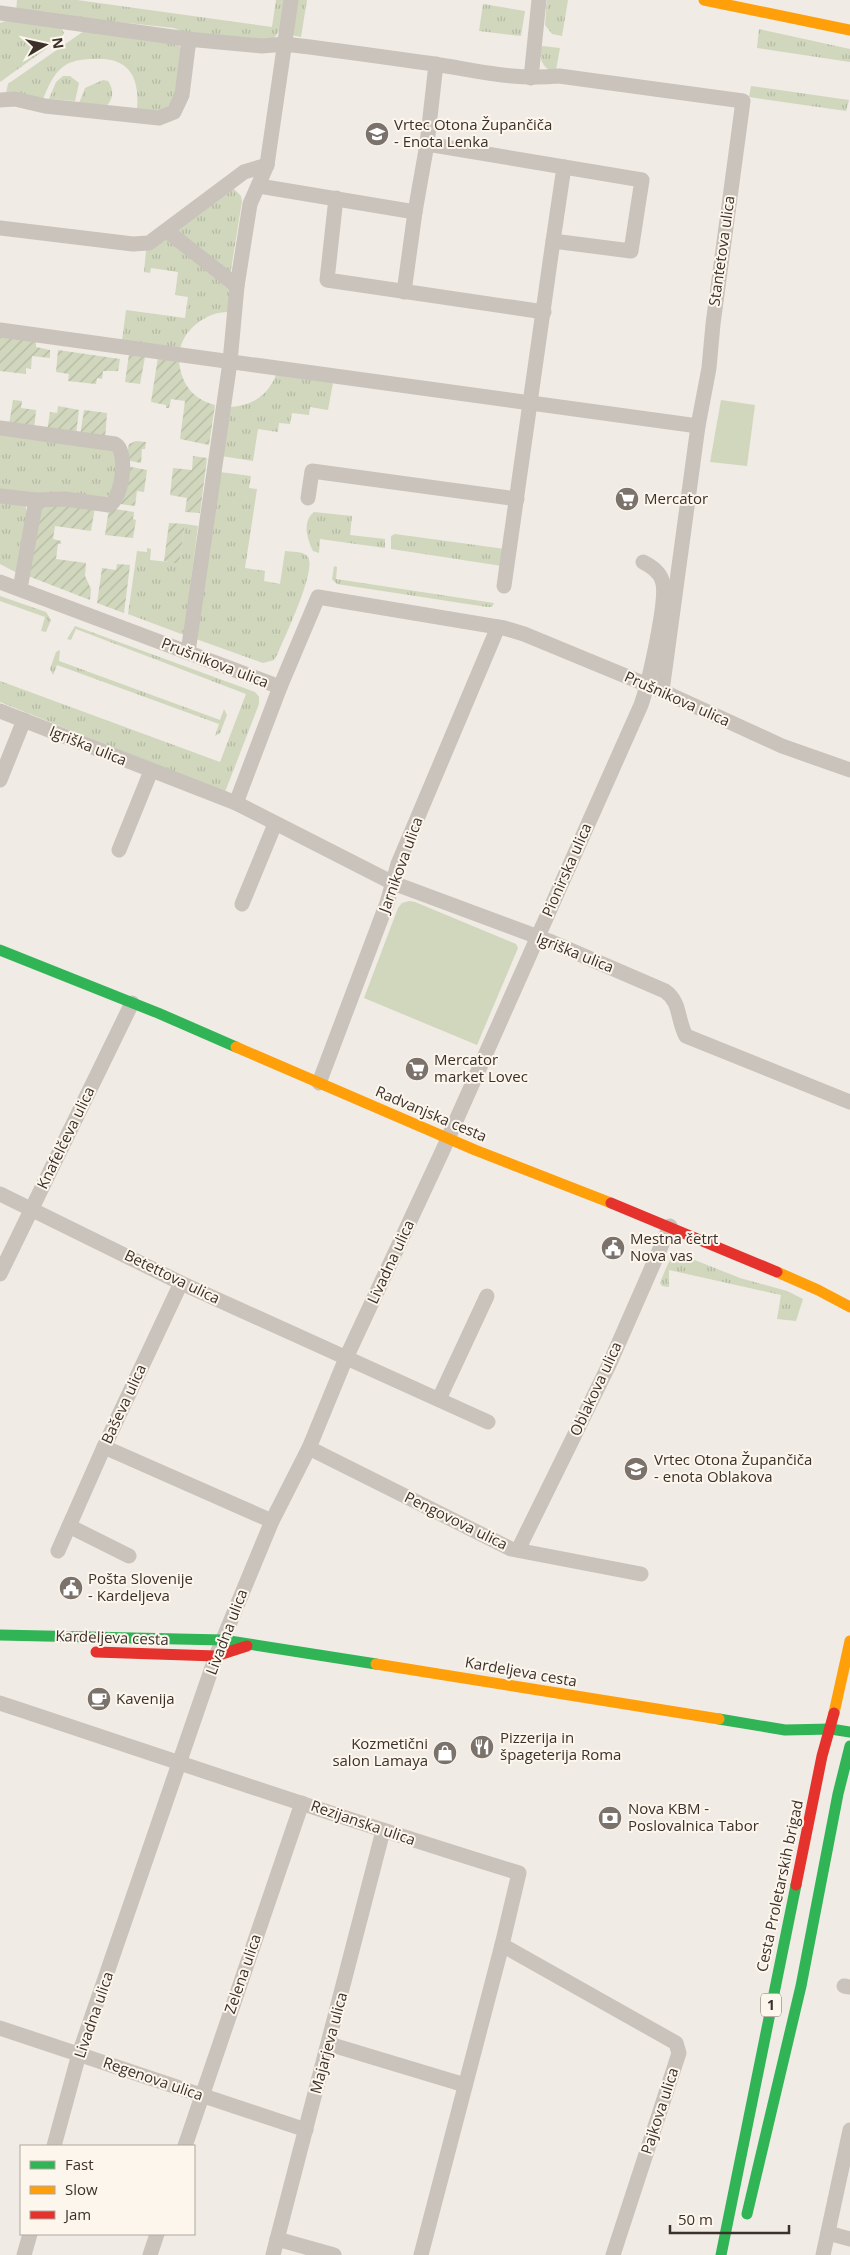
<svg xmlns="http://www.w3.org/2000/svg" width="850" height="2255" viewBox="0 0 850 2255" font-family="'Open Sans',sans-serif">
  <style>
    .grass { fill: url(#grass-tufts) }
    .park { fill: #d0d7bd }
    .garden { fill: url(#garden-furrows) }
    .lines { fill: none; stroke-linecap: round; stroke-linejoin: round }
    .street { stroke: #cac3bc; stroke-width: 15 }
    .fast { stroke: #30b455; stroke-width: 11 }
    .slow { stroke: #ff9f0a; stroke-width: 11 }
    .jam { stroke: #e5322d; stroke-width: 11 }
    .labels { text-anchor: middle; stroke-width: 4; stroke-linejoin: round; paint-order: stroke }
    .shield { fill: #fcf6ed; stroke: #766c64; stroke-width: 1 }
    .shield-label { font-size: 14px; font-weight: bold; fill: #3c312a }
    .poi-label { font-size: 15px; fill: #3c312a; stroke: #fcf6ed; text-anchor: start }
    .street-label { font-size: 15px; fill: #3c312a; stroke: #fcf6ed }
  </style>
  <defs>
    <pattern id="grass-tufts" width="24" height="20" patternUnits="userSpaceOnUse" patternTransform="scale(1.25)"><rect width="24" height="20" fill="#d0d7bd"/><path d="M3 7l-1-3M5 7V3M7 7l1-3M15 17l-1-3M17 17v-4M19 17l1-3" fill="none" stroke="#b4b9a3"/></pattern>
    <pattern id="garden-furrows" width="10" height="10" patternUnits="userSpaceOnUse" patternTransform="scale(1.25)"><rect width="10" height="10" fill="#d0d7bd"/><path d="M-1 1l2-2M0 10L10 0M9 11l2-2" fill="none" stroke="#b4b9a3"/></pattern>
  </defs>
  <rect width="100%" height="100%" fill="#f0ebe4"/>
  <!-- grass -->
  <g class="grass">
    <path d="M 17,0 L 77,0 L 272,27 L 276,0 L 285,0 C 283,14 284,32 271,40 L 187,34 L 174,28 L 16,11 Z"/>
    <polygon points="296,0 307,0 301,37 291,35"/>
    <polygon points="547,0 568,0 562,36 552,34 545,25"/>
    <polygon points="483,4 525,11 521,36 479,31"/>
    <polygon points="9,20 61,28 64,33 60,39 0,82 0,23"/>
    <polygon points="759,29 850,49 850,62 757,48"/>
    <path d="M 84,31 L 177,43 L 181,48 L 175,99 L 163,112 L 137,111 C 140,78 130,57 94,59 C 84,59 72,60 64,66 C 53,74 48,87 43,99 L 6,93 L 8,84 L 15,79 Z"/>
    <path d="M 542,46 L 560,48 L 556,70 L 549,70 C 541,65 538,54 542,46 Z"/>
    <polygon points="63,76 70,76 79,83 75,101 49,99 56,82"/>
    <path d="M 103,80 L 108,81 C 114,89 114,100 105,107 L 79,103 L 85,88 Z"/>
    <polygon points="751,86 849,100 846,111 749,97"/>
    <polygon points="233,188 241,196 242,201 230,276 179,236 178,227"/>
    <path d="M 164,238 L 230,284 L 228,312 C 207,312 185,328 180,349 L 122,341 L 126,310 L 185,318 L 188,297 L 175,295 L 178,272 L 151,268 L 150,273 L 144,272 L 146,251 Z"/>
    <path d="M 276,375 L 333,383 L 328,410 L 310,407 L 309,415 L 292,413 L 290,424 L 279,423 L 278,432 L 258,429 L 253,461 L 221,456 L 228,407 C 251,406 267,397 276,375 Z"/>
    <polygon points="0,432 114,450 119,460 111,493 106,498 27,494 0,490"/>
    <path d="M 220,472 L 251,476 L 249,488 L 257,489 L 245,568 L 265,571 L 264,581 L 280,584 L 285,551 C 291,552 303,551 307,556 C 319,566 284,638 278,653 L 274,660 L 263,663 L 196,639 Z"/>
    <polygon points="0,499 25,505 27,512 17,573 0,564"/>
    <path d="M 314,512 L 352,516 L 350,535 L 385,539 L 385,548 L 320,539 L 319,553 L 313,551 C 307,539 302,521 314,512 Z"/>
    <polygon points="185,524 198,526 184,635 128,614 137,551 147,552 147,548 151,549 150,560 179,563"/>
    <polygon points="395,534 505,549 502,566 391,549 391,536"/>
    <polygon points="334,566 337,567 336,579 494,603 492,607 487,607 337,584 332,579"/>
    <polygon points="0,596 46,612 51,620 46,632 41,631 45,617 0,601"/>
    <polygon points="75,626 255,692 259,697 259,704 225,792 0,702 0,681 220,762 246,694 76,629 71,640 67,639"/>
    <polygon points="60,650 59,661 220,720 224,709 227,715 220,733 215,736 219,724 57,665 53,675 50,669 56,652"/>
    <path d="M 677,1253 L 740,1278 L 787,1291 L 803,1299 L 796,1321 L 777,1319 L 781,1295 L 669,1270 L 669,1287 L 662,1286 L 660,1283 C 664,1274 668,1259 677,1253 Z"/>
  </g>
  <!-- park -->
  <g class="park">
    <polygon points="721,400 755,405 747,466 710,462"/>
    <polygon points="409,901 415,902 516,944 518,948 477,1045 364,998 398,908 402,903"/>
  </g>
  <!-- garden -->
  <g class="garden">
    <polygon points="0,336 36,341 36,347 50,350 50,358 32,356 31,369 26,368 26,374 0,371"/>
    <polygon points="58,350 120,359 118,371 103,371 102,379 97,378 96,384 68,381 69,374 56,372"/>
    <polygon points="129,354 145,357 140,384 125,382"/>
    <path d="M 158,357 L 179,361 C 181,383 192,399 215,405 L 209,445 L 180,439 L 185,401 L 171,399 L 169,408 L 166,408 L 166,405 L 151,402 Z"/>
    <polygon points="13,400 22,401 21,408 36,410 34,429 9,425"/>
    <polygon points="58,406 79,410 76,435 47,431 50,412 57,413"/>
    <polygon points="84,410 107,413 105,439 80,436"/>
    <polygon points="136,441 146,442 145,449 142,449 141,463 126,460 129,444"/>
    <polygon points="193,456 207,458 200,513 185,512 187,498 170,495 173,468 192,470"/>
    <polygon points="126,466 147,470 144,492 137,491 135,506 120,504"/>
    <polygon points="52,503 95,507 91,531 55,526 53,539 61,541 61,544 58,544 56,559 86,563 85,576 91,589 90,600 28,576 41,507"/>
    <polygon points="109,508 134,512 133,519 136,520 133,538 105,535"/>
    <polygon points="169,523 185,524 179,564 164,561"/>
    <polygon points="117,564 130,565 124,613 97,603 102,568 116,570"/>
  </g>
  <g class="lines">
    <!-- street -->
    <g class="street">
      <path d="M 0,13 L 187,39 L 262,46 L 285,44 C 335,50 384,57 434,64 C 480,71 511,80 559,76 L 743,101 L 713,324 L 709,368 L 698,426 L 662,691"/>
      <polyline points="531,78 539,0"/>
      <polyline points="0,100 15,99 45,106 159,118 174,112 182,95 189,39"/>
      <polyline points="427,144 642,180 631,251 553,241 504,586"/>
      <polyline points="259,186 415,212 427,144 436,64"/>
      <polyline points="336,198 327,280 544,312"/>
      <polyline points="0,228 133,244 149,243 244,172 267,165"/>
      <polyline points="167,231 237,286"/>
      <polyline points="553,241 564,167"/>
      <polyline points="404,292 415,212"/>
      <polyline points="0,330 698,426"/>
      <path d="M 0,428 L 115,444 C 129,451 122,500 109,505 L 65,499 L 36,500 L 0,496"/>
      <polyline points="308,498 312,471 517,499"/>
      <polyline points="0,582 280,687 318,597 504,628 524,634 662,691 782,746 850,770"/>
      <polyline points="20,589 36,500"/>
      <polyline points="188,652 230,362 237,286 250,204 267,165 291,0"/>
      <path d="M 0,711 L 236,803 L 393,883 L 549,941 L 665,991 C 681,1002 677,1020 686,1036 L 850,1102"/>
      <polyline points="0,780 24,720"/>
      <polyline points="236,803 280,687"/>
      <polyline points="119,850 151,771"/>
      <polyline points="242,904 275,824"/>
      <polyline points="319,1083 387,903 398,864 498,627"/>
      <polyline points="0,1194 181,1283 488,1422"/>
      <polyline points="0,1274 132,1003"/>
      <polyline points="439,1399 487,1296"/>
      <polyline points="104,1447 272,1521"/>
      <polyline points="309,1448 511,1549 641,1574"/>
      <polyline points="69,1526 129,1556"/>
      <polyline points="518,1550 609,1365 670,1226"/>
      <polyline points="58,1551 104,1447 181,1283"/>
      <path d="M 0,1703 C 173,1760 345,1820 519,1873 L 502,1945 L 421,2255"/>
      <polyline points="502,1945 676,2043 679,2053 613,2255"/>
      <polyline points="844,1986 850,1987"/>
      <polyline points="0,2028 306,2130"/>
      <polyline points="329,2044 465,2085"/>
      <path d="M 54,2146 L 79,2054 L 216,1656 L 272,1521 L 309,1448 L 346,1358 L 442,1152 L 641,705 C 648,685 669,597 662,580 C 659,571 651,566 643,562"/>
      <polyline points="185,2146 302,1803"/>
      <polyline points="828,2233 850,2239"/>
      <polyline points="277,2239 334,2255"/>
      <polyline points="24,2255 30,2234"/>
      <polyline points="150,2255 157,2234"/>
      <polyline points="273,2255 383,1831"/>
      <polyline points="823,2255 850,2130"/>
    </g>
    <!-- fast -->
    <g class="fast">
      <polyline points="0,950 158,1013 236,1047"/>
      <polyline points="0,1635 223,1640 376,1664"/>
      <polyline points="719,1719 785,1730 831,1729 850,1732"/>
      <polyline points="747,2214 801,1986 838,1794 850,1746"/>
      <polyline points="721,2255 796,1885"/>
    </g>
    <!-- slow -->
    <g class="slow">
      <polyline points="704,0 850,30"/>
      <polyline points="236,1047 475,1150 611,1203"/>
      <polyline points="777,1272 818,1290 850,1307"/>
      <polyline points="376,1664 719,1719"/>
      <polyline points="834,1713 850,1641"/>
    </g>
    <!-- jam -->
    <g class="jam">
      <polyline points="611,1203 777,1272"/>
      <polyline points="96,1652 216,1656 247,1646"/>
      <polyline points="796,1885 822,1756 834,1713"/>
    </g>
  </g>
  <!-- icons -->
  <defs>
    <g id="school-disc" transform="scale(1.25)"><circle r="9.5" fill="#7b726b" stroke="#fcf6ed"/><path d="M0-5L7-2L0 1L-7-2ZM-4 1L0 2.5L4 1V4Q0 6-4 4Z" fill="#fff"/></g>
    <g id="supermarket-disc" transform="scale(1.25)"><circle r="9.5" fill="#7b726b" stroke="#fcf6ed"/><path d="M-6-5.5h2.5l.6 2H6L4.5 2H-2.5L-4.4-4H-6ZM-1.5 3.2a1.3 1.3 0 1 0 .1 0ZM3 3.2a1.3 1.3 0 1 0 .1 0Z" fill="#fff"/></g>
    <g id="civic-disc" transform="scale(1.25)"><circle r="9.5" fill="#7b726b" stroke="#fcf6ed"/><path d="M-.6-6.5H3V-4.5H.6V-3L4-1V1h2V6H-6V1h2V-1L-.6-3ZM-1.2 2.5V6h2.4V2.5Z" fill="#fff"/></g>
    <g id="cafe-disc" transform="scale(1.25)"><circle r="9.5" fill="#7b726b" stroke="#fcf6ed"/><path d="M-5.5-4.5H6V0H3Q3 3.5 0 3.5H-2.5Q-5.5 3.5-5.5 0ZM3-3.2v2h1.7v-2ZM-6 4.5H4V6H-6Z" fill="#fff"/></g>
    <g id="restaurant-disc" transform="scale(1.25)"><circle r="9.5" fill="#7b726b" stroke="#fcf6ed"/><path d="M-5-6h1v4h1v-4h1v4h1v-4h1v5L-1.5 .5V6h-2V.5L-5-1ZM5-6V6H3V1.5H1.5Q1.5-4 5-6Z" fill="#fff"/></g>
    <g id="shop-disc" transform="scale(1.25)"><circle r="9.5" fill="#7b726b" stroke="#fcf6ed"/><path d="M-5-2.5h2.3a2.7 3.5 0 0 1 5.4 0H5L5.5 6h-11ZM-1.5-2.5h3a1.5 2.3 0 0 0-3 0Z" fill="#fff"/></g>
    <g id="bank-disc" transform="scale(1.25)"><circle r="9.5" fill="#7b726b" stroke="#fcf6ed"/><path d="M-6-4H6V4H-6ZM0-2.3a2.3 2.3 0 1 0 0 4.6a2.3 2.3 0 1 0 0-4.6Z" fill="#fff"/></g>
  </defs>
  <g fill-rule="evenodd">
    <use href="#school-disc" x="377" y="134"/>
    <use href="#supermarket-disc" x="627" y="499"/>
    <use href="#supermarket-disc" x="417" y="1069"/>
    <use href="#civic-disc" x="613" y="1248"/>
    <use href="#school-disc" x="636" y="1469"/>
    <use href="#civic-disc" x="71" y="1588"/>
    <use href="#cafe-disc" x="99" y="1699"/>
    <use href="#restaurant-disc" x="482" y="1747"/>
    <use href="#shop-disc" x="445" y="1753"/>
    <use href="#bank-disc" x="610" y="1818"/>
  </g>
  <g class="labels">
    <!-- shield labels -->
    <rect class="shield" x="761" y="1993.5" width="20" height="23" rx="4"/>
    <g class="shield-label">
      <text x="771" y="2010">1</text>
    </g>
    <!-- poi labels -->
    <g class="poi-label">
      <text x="394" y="130">Vrtec Otona Župančiča<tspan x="394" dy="17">- Enota Lenka</tspan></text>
      <text x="644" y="504">Mercator</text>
      <text x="434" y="1065">Mercator<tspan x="434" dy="17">market Lovec</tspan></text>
      <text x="630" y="1244">Mestna četrt<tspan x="630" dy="17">Nova vas</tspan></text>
      <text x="654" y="1465">Vrtec Otona Župančiča<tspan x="654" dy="17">- enota Oblakova</tspan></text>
      <text x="88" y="1584">Pošta Slovenije<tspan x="88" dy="17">- Kardeljeva</tspan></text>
      <text x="116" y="1704">Kavenija</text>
      <text x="500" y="1743">Pizzerija in<tspan x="500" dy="17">špageterija Roma</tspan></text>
      <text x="428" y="1749" text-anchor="end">Kozmetični<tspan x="428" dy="17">salon Lamaya</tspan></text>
      <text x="628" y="1814">Nova KBM -<tspan x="628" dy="17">Poslovalnica Tabor</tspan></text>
    </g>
    <!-- street labels -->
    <g class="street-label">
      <text transform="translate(722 251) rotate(-82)" y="5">Stantetova ulica</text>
      <text transform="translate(215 663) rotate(21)" y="5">Prušnikova ulica</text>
      <text transform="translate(677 699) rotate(24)" y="5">Prušnikova ulica</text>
      <text transform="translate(88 746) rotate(22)" y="5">Igriška ulica</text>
      <text transform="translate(401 865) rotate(-70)" y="5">Jarnikova ulica</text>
      <text transform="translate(567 870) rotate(-66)" y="5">Pionirska ulica</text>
      <text transform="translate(575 953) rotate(22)" y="5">Igriška ulica</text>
      <text transform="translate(431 1114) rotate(23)" y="5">Radvanjska cesta</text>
      <text transform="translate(66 1138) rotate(-64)" y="5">Knafelčeva ulica</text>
      <text transform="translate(391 1262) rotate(-65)" y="5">Livadna ulica</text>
      <text transform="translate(172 1277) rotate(26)" y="5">Betettova ulica</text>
      <text transform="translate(596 1389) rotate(-65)" y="5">Oblakova ulica</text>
      <text transform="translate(124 1404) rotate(-65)" y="5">Baševa ulica</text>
      <text transform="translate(456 1521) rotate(26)" y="5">Pengovova ulica</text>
      <text transform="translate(227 1632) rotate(-69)" y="5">Livadna ulica</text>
      <text transform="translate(112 1638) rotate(2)" y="5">Kardeljeva cesta</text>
      <text transform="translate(521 1672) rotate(10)" y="5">Kardeljeva cesta</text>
      <text transform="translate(363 1823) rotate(19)" y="5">Rezijanska ulica</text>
      <text transform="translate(780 1886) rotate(-78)" y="5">Cesta Proletarskih brigad</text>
      <text transform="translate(243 1974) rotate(-71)" y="5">Zelena ulica</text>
      <text transform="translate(94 2015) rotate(-71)" y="5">Livadna ulica</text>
      <text transform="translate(329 2043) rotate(-75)" y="5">Majarjeva ulica</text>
      <text transform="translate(153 2079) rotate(19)" y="5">Regenova ulica</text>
      <text transform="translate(660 2111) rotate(-72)" y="5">Pajkova ulica</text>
    </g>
  </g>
  <!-- legend -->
  <rect x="20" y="2145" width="175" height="90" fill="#fcf6ed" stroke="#afa79f"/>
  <rect x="30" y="2161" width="25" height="8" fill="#30b455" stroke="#afa79f"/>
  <text x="65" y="2170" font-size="15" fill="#3c312a">Fast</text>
  <rect x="30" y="2186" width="25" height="8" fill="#ff9f0a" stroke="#afa79f"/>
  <text x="65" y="2195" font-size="15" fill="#3c312a">Slow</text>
  <rect x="30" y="2211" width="25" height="8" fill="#e5322d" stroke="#afa79f"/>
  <text x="65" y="2220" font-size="15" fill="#3c312a">Jam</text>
  <!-- north arrow -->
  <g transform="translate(45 45) rotate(81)" stroke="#fcf6ed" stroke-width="4" paint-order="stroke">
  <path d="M0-4L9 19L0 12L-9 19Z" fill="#3c312a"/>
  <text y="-8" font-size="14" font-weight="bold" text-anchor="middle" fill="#3c312a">N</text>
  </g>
  <!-- scale -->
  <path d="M670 2225v8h119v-8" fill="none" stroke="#3c312a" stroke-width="2.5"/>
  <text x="678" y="2225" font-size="15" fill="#3c312a" stroke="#fcf6ed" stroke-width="4" paint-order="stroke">50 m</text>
</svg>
